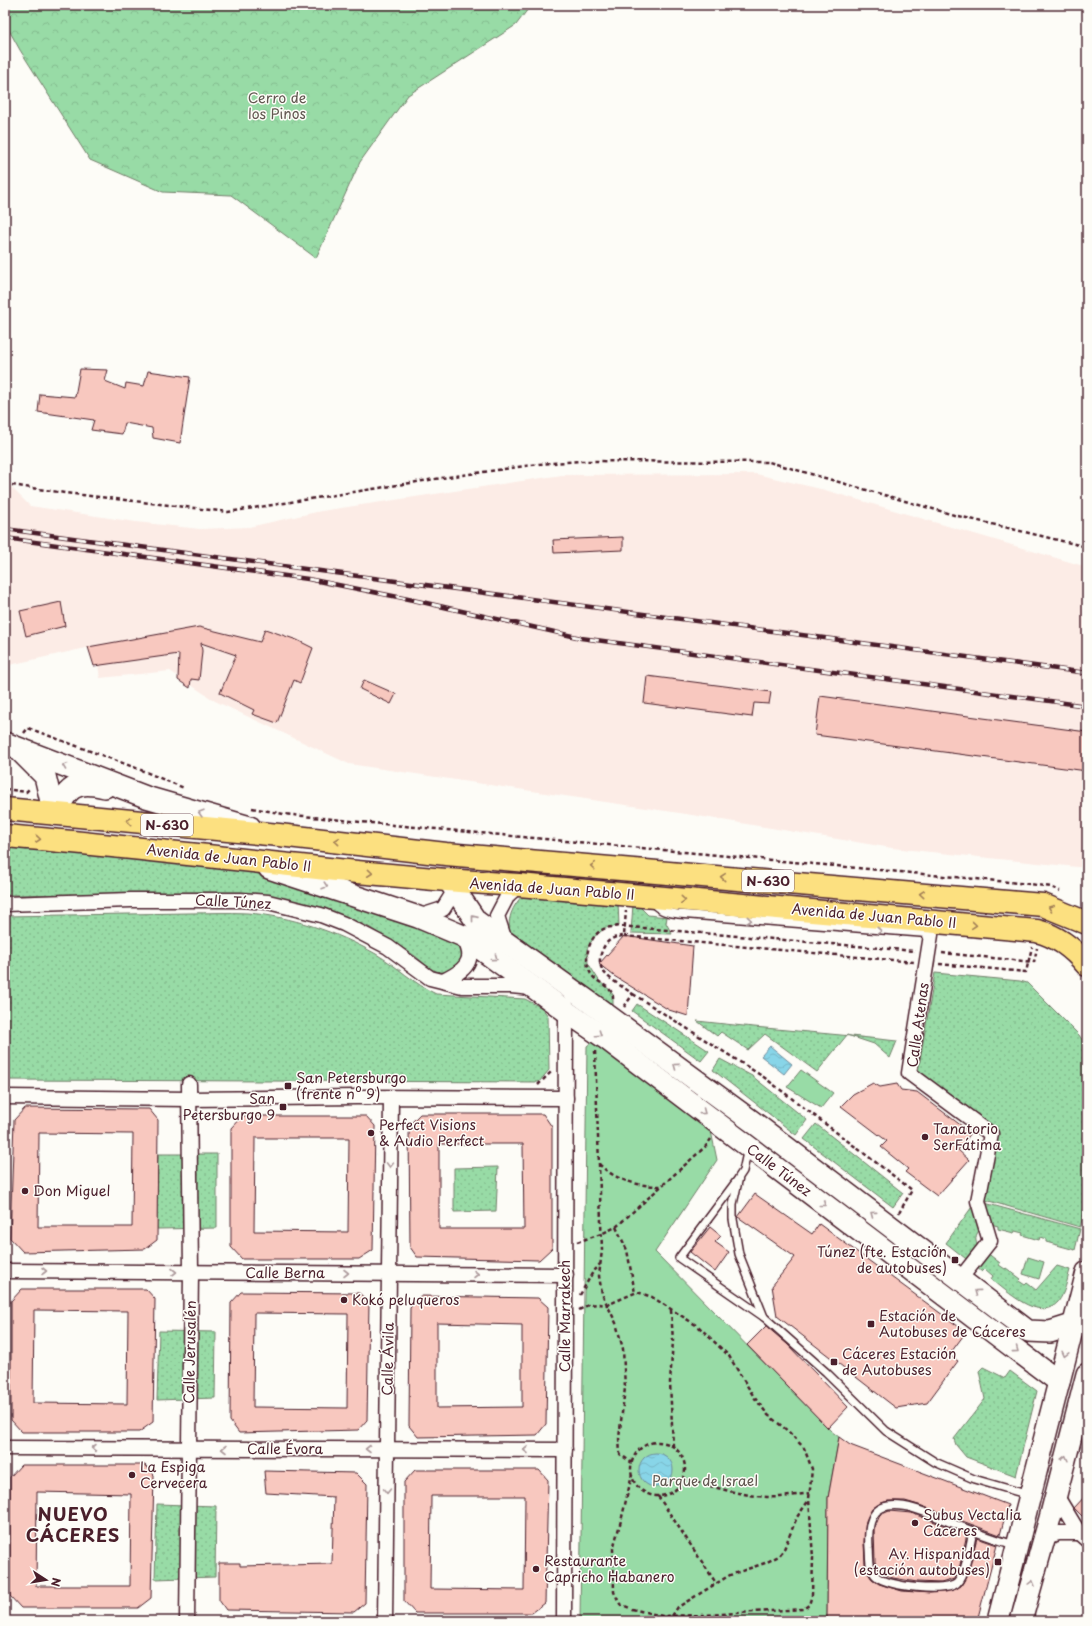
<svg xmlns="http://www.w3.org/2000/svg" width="1092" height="1626" viewBox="0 0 1092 1626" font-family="'Playpen Sans',sans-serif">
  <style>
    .built { fill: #fcece6 }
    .grass { fill: url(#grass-dots); stroke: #717d68 }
    .forest { fill: url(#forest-crowns); stroke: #717d68 }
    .park { fill: #98dba6; stroke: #717d68 }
    .water { fill: url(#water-waves); stroke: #6f8c9c }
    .building { fill: #f8c8bf; stroke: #4a1f2b; fill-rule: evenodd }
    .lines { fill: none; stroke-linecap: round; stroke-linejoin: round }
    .lane-casing { stroke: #4a1f2b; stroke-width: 10 }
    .street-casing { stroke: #4a1f2b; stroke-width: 17 }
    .secondary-casing { stroke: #4a1f2b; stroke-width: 24 }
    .highway-casing { stroke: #4a1f2b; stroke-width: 25 }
    .path { stroke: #4a1f2b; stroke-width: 2.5; stroke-dasharray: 4 3; stroke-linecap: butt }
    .lane { stroke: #fdfcf7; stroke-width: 7 }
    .street { stroke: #fdfcf7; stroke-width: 14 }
    .secondary { stroke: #fdfcf7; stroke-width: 21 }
    .highway { stroke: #fce080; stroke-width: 22 }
    .rail-casing { stroke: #4a1f2b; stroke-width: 4.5 }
    .rail { stroke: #fdfcf7; stroke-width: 3; stroke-dasharray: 9; stroke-linecap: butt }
    .oneway { stroke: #ac999b }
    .oneway2 { stroke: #a38056 }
    .poi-dot { fill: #4a1f2b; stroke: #fdfcf7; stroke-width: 1.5 }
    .labels { text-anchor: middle; stroke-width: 3; stroke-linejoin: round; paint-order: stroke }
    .shield { fill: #fdfcf7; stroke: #806168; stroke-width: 1 }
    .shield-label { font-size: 13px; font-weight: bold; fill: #4a1f2b }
    .park-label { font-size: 14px; fill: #615750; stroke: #fdfcf7 }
    .street-label { font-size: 14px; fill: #4a1f2b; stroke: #fdfcf7 }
    .poi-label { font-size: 14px; fill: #4a1f2b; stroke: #fdfcf7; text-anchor: start }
    .district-label { font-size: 18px; font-weight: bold; letter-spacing: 1px; fill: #4a1f2b; stroke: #fdfcf7 }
  </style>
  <defs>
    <pattern id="grass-dots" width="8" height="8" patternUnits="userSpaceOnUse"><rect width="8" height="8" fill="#98dba6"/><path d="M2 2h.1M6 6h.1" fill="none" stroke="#84bc8f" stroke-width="1.8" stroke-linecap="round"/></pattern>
    <pattern id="forest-crowns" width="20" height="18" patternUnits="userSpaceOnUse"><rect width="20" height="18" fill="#98dba6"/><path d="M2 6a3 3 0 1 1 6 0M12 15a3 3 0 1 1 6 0" fill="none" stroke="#84bc8f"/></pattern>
    <pattern id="water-waves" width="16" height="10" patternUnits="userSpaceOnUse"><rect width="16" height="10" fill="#88d5e8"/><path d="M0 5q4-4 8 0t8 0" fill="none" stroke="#77b6c7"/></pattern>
  </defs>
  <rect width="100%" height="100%" fill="#fdfcf7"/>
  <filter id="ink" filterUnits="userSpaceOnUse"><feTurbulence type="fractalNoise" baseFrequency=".025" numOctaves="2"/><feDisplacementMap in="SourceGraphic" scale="8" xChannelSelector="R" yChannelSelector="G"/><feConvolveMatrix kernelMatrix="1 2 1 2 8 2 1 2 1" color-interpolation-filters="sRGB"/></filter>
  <g filter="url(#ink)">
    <!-- built -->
    <polygon class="built" points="756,474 825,490 1087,567 1087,868 892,848 686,814 349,764 215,701 170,671 100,678 95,646 5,666 5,481 30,506 136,522 200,529 249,527 321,511 562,475"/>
    <!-- grass -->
    <g class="grass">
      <path d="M 5,846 L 230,867 L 286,880 L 321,890 L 461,944 C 465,958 457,974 440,972 C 431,971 423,962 415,956 C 405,949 394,943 384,937 C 376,932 369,926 360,923 C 317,902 269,895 221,893 L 5,895 Z"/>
      <path d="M 523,895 L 618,902 L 619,926 L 605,928 L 594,937 L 587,949 L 588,963 L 600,982 L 610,990 L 613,995 L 613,1005 L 561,970 L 527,944 L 510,934 C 507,918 512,907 523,895 Z"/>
      <polygon points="633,904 640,907 648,915 667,917 666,923 672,934 631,933"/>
      <path d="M 189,913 C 208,913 228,912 247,913 C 291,916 337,932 376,954 C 397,966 414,984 436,994 L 525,999 L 542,1008 L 548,1016 L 549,1070 L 539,1082 L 5,1080 L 6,916 Z"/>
      <polygon points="935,973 1020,981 1027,983 1079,1035 1087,1047 1087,1202 1080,1227 982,1199 996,1131 918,1072"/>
      <polygon points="637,1004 709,1051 701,1061 632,1011"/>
      <path d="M 697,1021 C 764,1029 831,1033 897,1041 L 890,1058 L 874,1044 L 847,1035 L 817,1072 L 765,1034 L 748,1050 L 721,1032 L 717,1036 Z"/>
      <polygon points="720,1059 752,1076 807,1120 796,1135 713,1070"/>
      <polygon points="816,1124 903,1193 893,1207 804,1139"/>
      <polygon points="158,1154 217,1154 217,1228 157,1229"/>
      <polygon points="498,1167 496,1211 454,1212 454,1168"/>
      <polygon points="981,1202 1080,1229 1075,1250 1046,1242 1046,1239 1040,1237 1039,1240 1022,1235 1023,1233 1015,1231 1014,1233 998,1229 998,1226 991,1224"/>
      <path d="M 974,1204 L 981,1228 C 975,1235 974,1240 979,1248 L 970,1262 L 946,1243 Z"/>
      <path d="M 986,1252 L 1000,1263 L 999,1265 L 1005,1269 L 1006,1268 L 1021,1279 L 1019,1281 L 1025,1285 L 1027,1283 L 1036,1290 L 1057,1266 L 1070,1270 C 1067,1280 1065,1293 1058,1302 C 1039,1323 1006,1290 991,1279 L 993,1276 L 985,1269 L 982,1272 L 975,1266 Z"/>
      <polygon points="159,1331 216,1332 215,1398 157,1400"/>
      <polygon points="983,1367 1005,1378 1010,1371 1037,1391 1016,1476 966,1457 956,1445 954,1439 985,1399 979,1371"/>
      <polygon points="157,1504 216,1506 215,1577 155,1579"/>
    </g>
    <!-- forest -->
    <polygon class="forest" points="5,5 531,5 516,25 408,95 360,162 316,258 231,195 163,192 90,160 20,50 5,23"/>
    <!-- park -->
    <g class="park">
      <polygon points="593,1041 711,1131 717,1160 655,1252 831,1431 839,1437 828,1498 827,1621 580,1621 587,1046"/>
      <polygon points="801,1070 833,1093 821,1108 787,1087"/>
      <polygon points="1028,1257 1044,1262 1039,1279 1023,1274"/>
    </g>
    <!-- water -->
    <g class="water">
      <polygon points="770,1046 792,1064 784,1074 761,1056"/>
      <circle cx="656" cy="1470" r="17"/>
    </g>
    <!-- building -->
    <g class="building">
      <polygon points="80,369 108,370 105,381 125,389 126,383 144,386 148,371 190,377 180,443 153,438 152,428 125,423 122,434 91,430 94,420 38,412 40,394 75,397"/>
      <polygon points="623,537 623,550 554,553 553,540"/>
      <polygon points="61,602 65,626 26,636 20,611"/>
      <polygon points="199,627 260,642 265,629 297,640 313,648 300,683 294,680 277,723 252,714 254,710 220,693 236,655 201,643 202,651 199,680 191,679 190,688 178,680 179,654 94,666 88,647"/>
      <polygon points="647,676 771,692 769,704 754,703 752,717 644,703"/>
      <polygon points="364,680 396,694 391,704 360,689"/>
      <polygon points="820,696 1087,732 1087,771 815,735"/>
      <polygon points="624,936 693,946 688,1016 669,1010 614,976 599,964"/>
      <polygon points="873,1083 880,1087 897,1084 901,1090 917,1092 971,1133 958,1150 969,1160 937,1196 905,1172 908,1169 881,1147 887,1141 841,1106 853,1094"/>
      <path d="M 25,1108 L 149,1109 L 158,1120 L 157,1240 L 145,1249 L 23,1252 L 10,1238 L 14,1120 ZM 39,1133 L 133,1134 L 132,1227 L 38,1227 Z"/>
      <path d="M 420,1114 L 543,1114 L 552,1127 L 552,1248 L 539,1260 L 417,1257 L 410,1247 L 409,1125 ZM 439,1144 L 523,1144 L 524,1229 L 439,1229 Z"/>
      <path d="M 242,1116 L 366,1116 L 375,1126 L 373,1250 L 359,1259 L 242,1259 L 231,1247 L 231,1128 ZM 255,1138 L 349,1138 L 348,1232 L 254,1231 Z"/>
      <polygon points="755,1194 812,1234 819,1224 966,1332 949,1355 958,1361 927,1403 896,1408 777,1316 772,1286 795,1257 738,1217"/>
      <polygon points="710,1227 721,1236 715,1242 729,1252 715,1272 690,1252"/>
      <path d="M 22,1289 L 146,1289 L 155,1299 L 153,1422 L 139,1432 L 22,1432 L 11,1420 L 11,1301 ZM 34,1310 L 128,1311 L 127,1404 L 33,1403 Z"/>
      <path d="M 241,1292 L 359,1293 L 369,1302 L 367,1420 L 358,1430 L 239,1433 L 230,1421 L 231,1303 ZM 254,1313 L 348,1314 L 347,1408 L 253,1407 Z"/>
      <path d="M 420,1296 L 538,1298 L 548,1307 L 546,1424 L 537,1435 L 418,1437 L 409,1426 L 410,1308 ZM 437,1323 L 522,1325 L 522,1407 L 437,1408 Z"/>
      <polygon points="766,1326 787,1344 848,1407 828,1428 747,1345"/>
      <polygon points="839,1437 850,1445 1008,1505 1000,1535 922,1506 905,1501 888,1501 879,1504 872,1509 866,1521 864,1542 865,1563 867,1572 872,1579 879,1584 902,1591 930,1593 953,1590 961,1586 967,1575 977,1538 997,1545 977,1621 827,1621 828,1498"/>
      <path d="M 21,1465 L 145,1465 L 154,1475 L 151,1598 L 138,1608 L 21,1608 L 10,1596 L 10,1477 ZM 37,1492 L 131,1494 L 130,1586 L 36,1586 Z"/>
      <path d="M 415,1470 L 539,1470 L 548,1480 L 545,1603 L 532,1613 L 415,1613 L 404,1601 L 404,1482 ZM 431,1496 L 525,1496 L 524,1590 L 430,1589 Z"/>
      <polygon points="264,1471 356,1473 367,1484 365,1603 354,1612 226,1610 219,1600 219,1563 240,1563 240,1566 332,1564 334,1497 266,1493"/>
      <polygon points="1087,1494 1087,1521 1074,1508"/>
      <polygon points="889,1511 911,1513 967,1534 960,1565 954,1579 941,1583 917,1582 893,1578 879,1572 875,1562 874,1529 880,1515"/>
    </g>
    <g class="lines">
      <!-- lane casing -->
      <g class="lane-casing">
        <g id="lane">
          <path d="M 651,901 C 659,911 666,912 678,914 L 933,934"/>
          <polyline points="748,1148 743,1171 739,1177 733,1204 733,1219 739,1254 764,1317 826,1372 886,1431 935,1462 974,1479 1029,1495"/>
          <polyline points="738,1179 679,1258 764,1317"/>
          <path d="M 973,1531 C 970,1544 966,1574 957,1583 C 947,1593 886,1587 876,1576 C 868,1568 870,1558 869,1548 C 868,1532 868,1509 888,1506 C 909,1503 933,1516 952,1523 C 973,1531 993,1539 1015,1545"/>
        </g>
      </g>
      <!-- street casing -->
      <g class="street-casing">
        <g id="street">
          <polyline points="5,904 131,900 241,900 268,902 321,915 344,924 388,947 430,978 462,986 511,986 532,988"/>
          <polyline points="418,917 443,909 455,890"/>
          <polyline points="931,935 909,1073 991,1134 978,1201 990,1241 960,1279"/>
          <polyline points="505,941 497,916 508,895 519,885"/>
          <path d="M 443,981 C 454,976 472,967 469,952 C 468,946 465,941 463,936"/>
          <polyline points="5,1097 189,1099 357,1097 566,1098"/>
          <polyline points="5,1271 566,1275"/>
          <polyline points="5,1448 565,1450"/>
          <polyline points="1056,1495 1079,1533 1087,1540"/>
          <polyline points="1044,1537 1059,1533 1079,1533"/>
          <polyline points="187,1621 191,1272 189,1084"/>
          <polyline points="385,1621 391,1098"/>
          <polyline points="564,1621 566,1005"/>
        </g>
      </g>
      <!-- secondary casing -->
      <g class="secondary-casing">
        <g id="secondary">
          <polyline points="5,743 146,797 250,827"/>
          <polyline points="21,752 45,776 54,814"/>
          <path d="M 54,814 C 68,789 74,779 105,787"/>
          <polyline points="269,868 418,917 463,936 567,1012 605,1038 1059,1382"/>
          <polyline points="449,881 476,921 599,1009 753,1122 1028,1331 1050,1332 1072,1325"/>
          <polyline points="998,1621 1087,1272"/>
          <polyline points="1021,1621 1050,1518 1087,1374"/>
        </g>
      </g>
      <!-- highway casing -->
      <g class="highway-casing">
        <g id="highway">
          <polyline points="5,809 279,835 446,854 1043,905 1087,923"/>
          <path d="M 5,836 C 177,850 347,875 519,885 L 1037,931 C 1057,936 1073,948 1087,965"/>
        </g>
      </g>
      <!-- path -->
      <g class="path">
        <polyline points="5,484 65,493 228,512 448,477 539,464 581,461 769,462 954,515 1087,547"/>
        <polyline points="24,733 28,728 136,768 184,788"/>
        <polyline points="5,789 26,792 30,788"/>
        <polyline points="252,808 284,814 361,822 1030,884 1051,887 1060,891"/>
        <polyline points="624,936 914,962"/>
        <polyline points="942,953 1034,962 1037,948"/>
        <polyline points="939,964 1026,972 1032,947"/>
        <polyline points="633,994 765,1078 912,1190 899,1213"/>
        <path d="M 613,999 C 614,986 597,984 591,974 C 582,959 589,934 606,928 C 610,927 615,927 619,926 L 915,951"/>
        <path d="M 624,1007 L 633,994 C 614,980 589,972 605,945 C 609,939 616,936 624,936 L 626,911"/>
        <polyline points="595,1051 602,1250 599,1276 602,1294 616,1323 623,1349 625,1388 619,1438 620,1454 632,1463"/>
        <polyline points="538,1085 552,1071"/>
        <path d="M 599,1164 C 616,1181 638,1186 662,1186"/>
        <polyline points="616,1227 627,1250 635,1293"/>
        <polyline points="577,1242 601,1234 616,1227 706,1146 711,1139"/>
        <polyline points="580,1295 594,1270 600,1264"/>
        <polyline points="579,1310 588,1305 599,1304 607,1305 637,1292 652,1297 699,1327 729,1356 754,1397 768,1415 788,1431 804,1448 812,1469 809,1499 813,1558 812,1595 809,1605 803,1609 705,1615 662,1616 632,1609 620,1604 614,1592 613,1549 622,1517 632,1475"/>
        <polyline points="671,1310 673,1341 670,1382 673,1447"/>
        <circle cx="658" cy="1469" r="27"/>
        <path d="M 683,1478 C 710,1486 738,1495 767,1497 C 781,1498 796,1495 810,1493"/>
        <polyline points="658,1496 716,1583"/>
        <polyline points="672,1616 678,1607 730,1575 765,1563 779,1556 784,1549 797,1517 809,1500"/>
      </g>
      <!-- lane -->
      <use href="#lane" class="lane"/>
      <!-- street -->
      <use href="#street" class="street"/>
      <!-- secondary -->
      <use href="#secondary" class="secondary"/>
      <!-- highway -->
      <use href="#highway" class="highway"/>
      <!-- rail casing -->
      <g class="rail-casing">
        <g id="rail">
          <polyline points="5,529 1087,673"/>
          <polyline points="5,538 308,579 413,600 581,638 1087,706"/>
        </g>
      </g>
      <!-- rail -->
      <use href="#rail" class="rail"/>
    </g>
    <!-- one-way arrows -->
    <defs><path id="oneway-chevron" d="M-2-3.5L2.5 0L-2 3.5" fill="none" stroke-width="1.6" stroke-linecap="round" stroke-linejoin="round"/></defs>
    <g class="oneway">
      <use href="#oneway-chevron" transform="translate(65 766) rotate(-159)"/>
      <use href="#oneway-chevron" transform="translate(201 813) rotate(-164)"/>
      <use href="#oneway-chevron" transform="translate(325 886) rotate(18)"/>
      <use href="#oneway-chevron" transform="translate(474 918) rotate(-129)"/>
      <use href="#oneway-chevron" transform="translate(749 920) rotate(5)"/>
      <use href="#oneway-chevron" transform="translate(879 931) rotate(4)"/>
      <use href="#oneway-chevron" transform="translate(495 958) rotate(36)"/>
      <use href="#oneway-chevron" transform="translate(599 1034) rotate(34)"/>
      <use href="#oneway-chevron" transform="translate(676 1066) rotate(-144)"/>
      <use href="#oneway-chevron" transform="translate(703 1112) rotate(37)"/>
      <use href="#oneway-chevron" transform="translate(390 1165) rotate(91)"/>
      <use href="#oneway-chevron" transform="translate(823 1204) rotate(38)"/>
      <use href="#oneway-chevron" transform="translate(873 1214) rotate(-143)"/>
      <use href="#oneway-chevron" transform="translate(44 1271)"/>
      <use href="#oneway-chevron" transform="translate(174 1272)"/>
      <use href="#oneway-chevron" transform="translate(346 1273)"/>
      <use href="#oneway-chevron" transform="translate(476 1274)"/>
      <use href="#oneway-chevron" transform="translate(977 1292) rotate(-143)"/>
      <use href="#oneway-chevron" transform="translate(1016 1350) rotate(37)"/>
      <use href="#oneway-chevron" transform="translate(1065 1354) rotate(104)"/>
      <use href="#oneway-chevron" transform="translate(94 1448) rotate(-180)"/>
      <use href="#oneway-chevron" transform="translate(224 1449) rotate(-180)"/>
      <use href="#oneway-chevron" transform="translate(368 1449) rotate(-180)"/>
      <use href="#oneway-chevron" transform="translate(526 1450) rotate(-180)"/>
      <use href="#oneway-chevron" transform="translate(1065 1458) rotate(-76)"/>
      <use href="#oneway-chevron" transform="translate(387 1491) rotate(91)"/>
      <use href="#oneway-chevron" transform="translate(1032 1583) rotate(-75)"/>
    </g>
    <g class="oneway2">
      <use href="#oneway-chevron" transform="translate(129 821) rotate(-175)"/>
      <use href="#oneway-chevron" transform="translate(38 839) rotate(5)"/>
      <use href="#oneway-chevron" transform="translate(337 841) rotate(-174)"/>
      <use href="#oneway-chevron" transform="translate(593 866) rotate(-175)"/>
      <use href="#oneway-chevron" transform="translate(370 873) rotate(6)"/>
      <use href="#oneway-chevron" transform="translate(723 877) rotate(-175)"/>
      <use href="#oneway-chevron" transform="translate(922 894) rotate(-175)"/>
      <use href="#oneway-chevron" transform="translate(683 900) rotate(5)"/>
      <use href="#oneway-chevron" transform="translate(1051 908) rotate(-158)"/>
      <use href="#oneway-chevron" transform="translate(974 925) rotate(5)"/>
    </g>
  </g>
  <!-- markers -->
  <g class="poi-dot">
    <rect x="284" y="1082" width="8" height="8" rx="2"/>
    <rect x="279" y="1103" width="8" height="8" rx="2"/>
    <circle cx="371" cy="1133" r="4"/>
    <circle cx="925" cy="1137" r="4"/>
    <circle cx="25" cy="1191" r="4"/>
    <rect x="951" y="1256" width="8" height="8" rx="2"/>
    <circle cx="344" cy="1300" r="4"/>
    <rect x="867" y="1320" width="8" height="8" rx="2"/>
    <rect x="830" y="1358" width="8" height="8" rx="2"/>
    <circle cx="132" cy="1475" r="4"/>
    <circle cx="915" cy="1523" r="4"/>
    <rect x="994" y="1558" width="8" height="8" rx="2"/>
    <circle cx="536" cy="1569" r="4"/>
  </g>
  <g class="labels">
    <!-- shield labels -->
    <g class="shield">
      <rect x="141" y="814" width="52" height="22" rx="3"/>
      <rect x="742" y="870" width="52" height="22" rx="3"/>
    </g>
    <g class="shield-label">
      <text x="167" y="830">N-630</text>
      <text x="768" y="886">N-630</text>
    </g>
    <!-- park labels -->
    <g class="park-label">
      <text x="277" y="103">Cerro de<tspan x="277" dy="16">los Pinos</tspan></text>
      <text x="705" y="1486">Parque de Israel</text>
    </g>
    <!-- street labels -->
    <g class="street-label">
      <text transform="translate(229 858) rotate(6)" y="5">Avenida de Juan Pablo II</text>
      <text transform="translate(552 889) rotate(4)" y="5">Avenida de Juan Pablo II</text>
      <text transform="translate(233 902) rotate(3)" y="5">Calle Túnez</text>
      <text transform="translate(874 916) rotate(5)" y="5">Avenida de Juan Pablo II</text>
      <text transform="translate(918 1025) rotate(-82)" y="5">Calle Atenas</text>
      <text transform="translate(779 1170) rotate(37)" y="5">Calle Túnez</text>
      <text x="285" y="1278">Calle Berna</text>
      <text transform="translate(565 1316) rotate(-90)" y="5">Calle Marrakech</text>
      <text transform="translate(190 1352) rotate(-89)" y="5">Calle Jerusalén</text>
      <text transform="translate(388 1359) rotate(-89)" y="5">Calle Ávila</text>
      <text x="285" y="1454">Calle Évora</text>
    </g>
    <!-- poi labels -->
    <g class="poi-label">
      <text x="296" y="1083">San Petersburgo<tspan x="296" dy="16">(frente nº 9)</tspan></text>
      <text x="275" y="1104" text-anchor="end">San<tspan x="275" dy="16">Petersburgo 9</tspan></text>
      <text x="379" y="1130">Perfect Visions<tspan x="379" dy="16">&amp; Audio Perfect</tspan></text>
      <text x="933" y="1134">Tanatorio<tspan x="933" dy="16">SerFátima</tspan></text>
      <text x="33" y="1196">Don Miguel</text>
      <text x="947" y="1257" text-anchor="end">Túnez (fte. Estación<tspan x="947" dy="16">de autobuses)</tspan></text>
      <text x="352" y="1305">Kokó peluqueros</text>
      <text x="879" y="1321">Estación de<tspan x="879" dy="16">Autobuses de Cáceres</tspan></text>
      <text x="842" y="1359">Cáceres Estación<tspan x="842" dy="16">de Autobuses</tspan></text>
      <text x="140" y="1472">La Espiga<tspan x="140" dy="16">Cervecera</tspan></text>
      <text x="923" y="1520">Subus Vectalia<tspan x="923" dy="16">Cáceres</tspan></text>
      <text x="990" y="1559" text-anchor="end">Av. Hispanidad<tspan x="990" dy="16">(estación autobuses)</tspan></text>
      <text x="544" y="1566">Restaurante<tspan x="544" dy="16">Capricho Habanero</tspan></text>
    </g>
    <!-- district labels -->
    <g class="district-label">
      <text x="73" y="1521">NUEVO<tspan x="73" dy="21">CÁCERES</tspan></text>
    </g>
  </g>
  <!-- margin -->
  <rect width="1092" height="1626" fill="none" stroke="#fdfcf7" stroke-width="20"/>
  <rect x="10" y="10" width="1072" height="1606" fill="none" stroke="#4a1f2b" stroke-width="1.5" filter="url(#ink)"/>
  <!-- north arrow -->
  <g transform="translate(46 1580) rotate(102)" stroke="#fdfcf7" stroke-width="3" paint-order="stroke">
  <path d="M0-3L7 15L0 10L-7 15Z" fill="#4a1f2b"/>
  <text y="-6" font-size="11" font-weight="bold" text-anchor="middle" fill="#4a1f2b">N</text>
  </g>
</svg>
